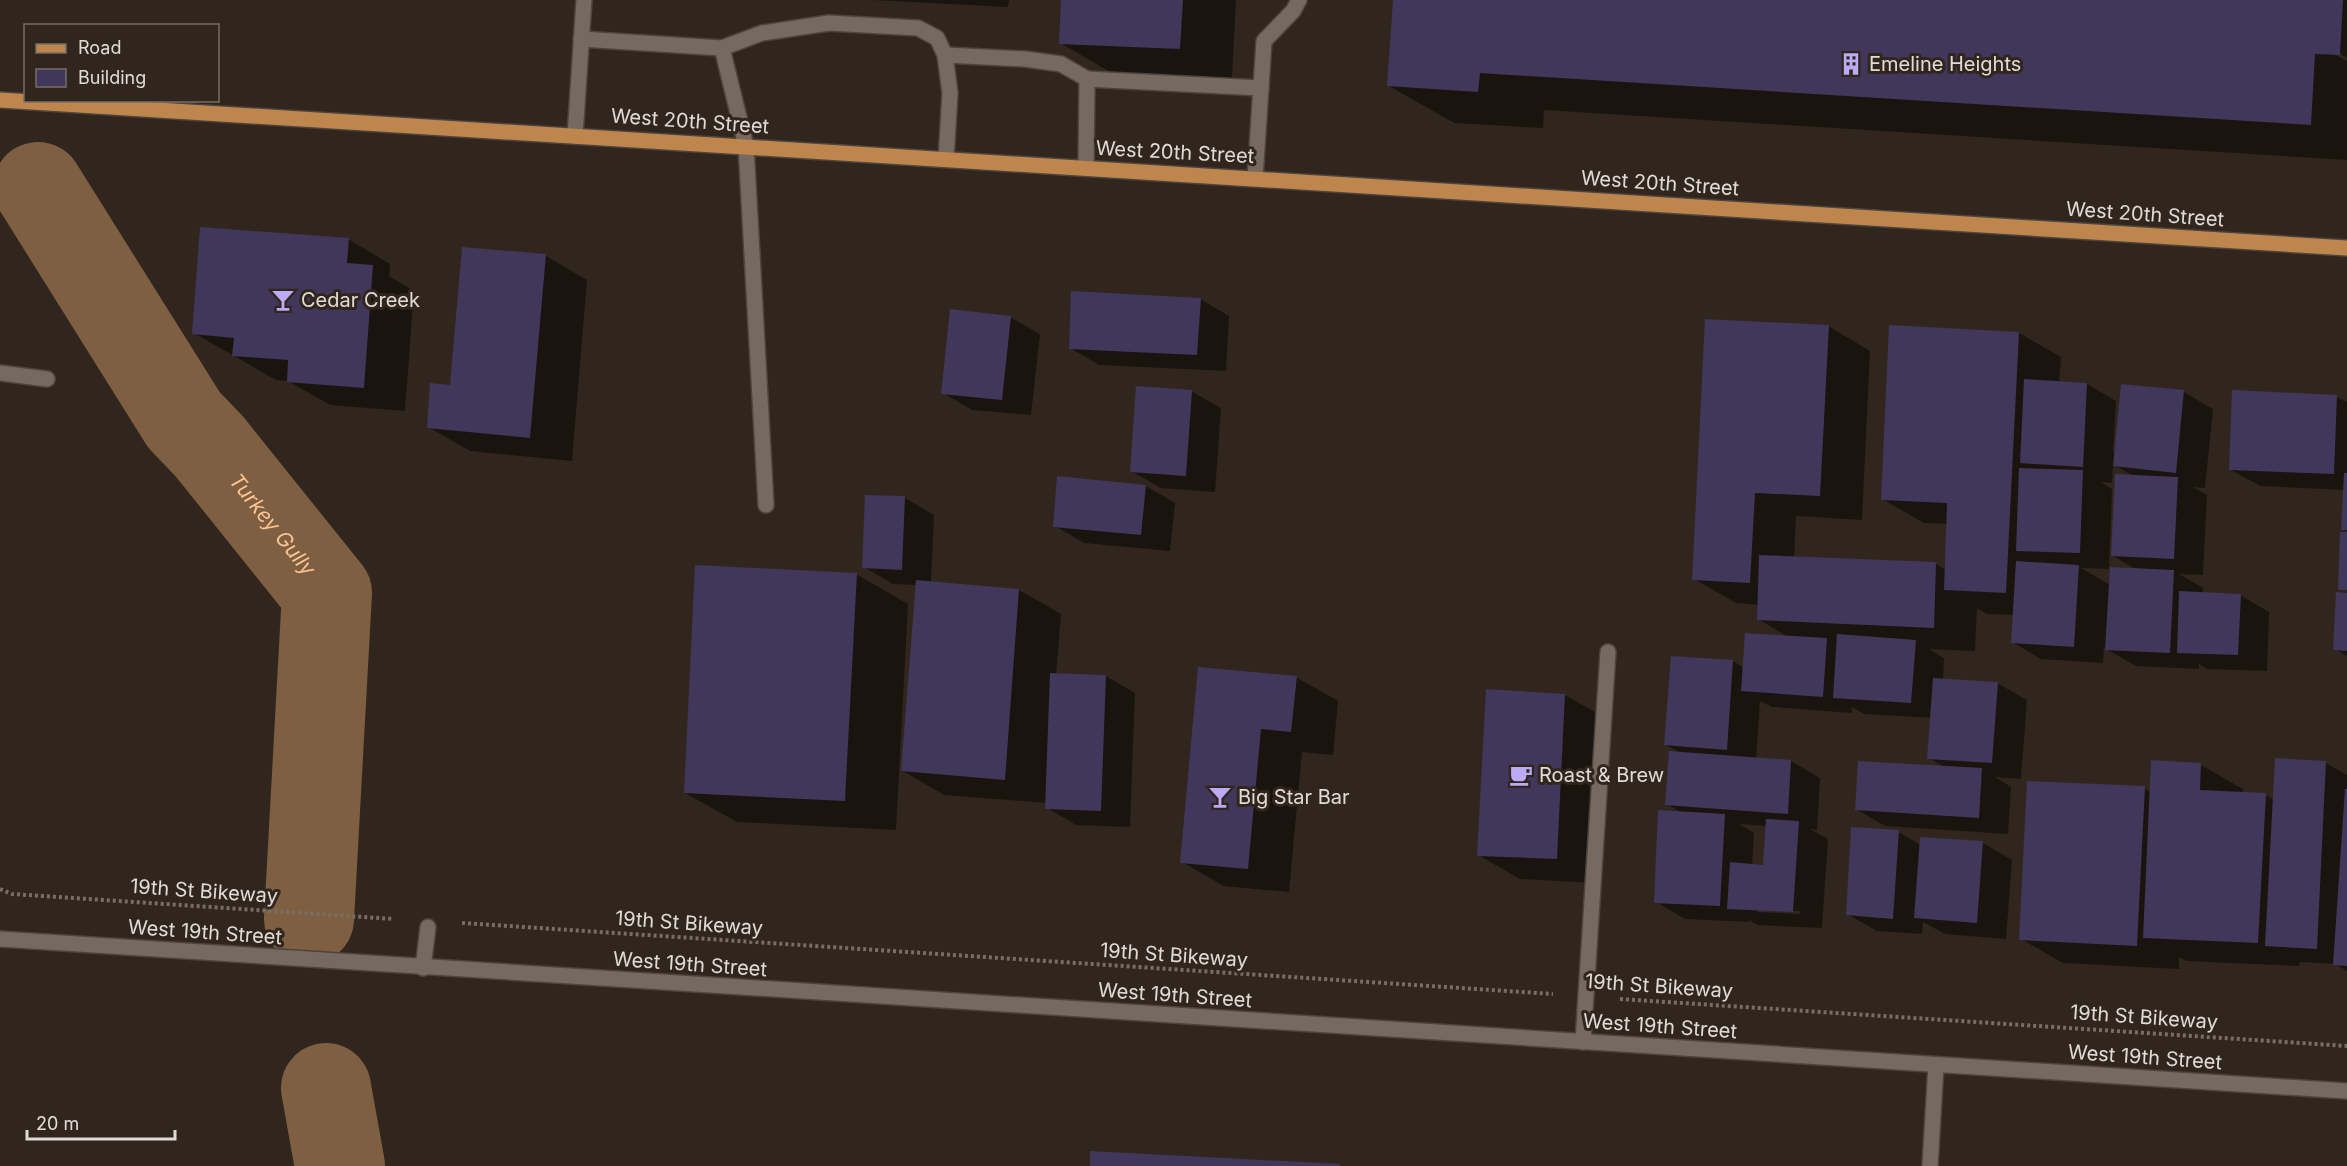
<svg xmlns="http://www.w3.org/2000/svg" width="2347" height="1166" viewBox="0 0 2347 1166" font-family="Inter,sans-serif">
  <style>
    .shadow { fill: #0007; fill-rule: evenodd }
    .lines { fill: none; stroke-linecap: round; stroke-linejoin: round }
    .river { stroke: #7f5f41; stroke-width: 90 }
    .building { fill: #40375a }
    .minor-casing { stroke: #4d443d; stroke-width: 18 }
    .major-casing { stroke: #4d443d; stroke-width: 18 }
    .path { stroke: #776e66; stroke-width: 4; stroke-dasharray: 3 3; stroke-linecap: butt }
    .minor { stroke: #76695f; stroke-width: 15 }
    .major { stroke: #be864d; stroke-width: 15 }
    .labels { text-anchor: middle; stroke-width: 6; stroke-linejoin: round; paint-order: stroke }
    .poi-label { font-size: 20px; fill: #e2dbd5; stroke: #31261d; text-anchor: start }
    .street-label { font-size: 20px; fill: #e2dbd5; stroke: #31261d }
    .water-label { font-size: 21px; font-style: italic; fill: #fcc492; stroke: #31261d }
  </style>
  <rect width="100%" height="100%" fill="#31261d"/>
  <!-- shadow -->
  <g class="shadow">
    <polygon points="872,0 1009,0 1008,7"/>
    <polygon points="1063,0 1236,0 1232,78 1112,73 1060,43"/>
    <polygon points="1394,0 2347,0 2347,58 2334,50 2332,53 2347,61 2347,160 1544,110 1543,128 1454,123 1389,86"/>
    <polygon points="348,239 390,264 389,276 414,291 405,411 330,405 288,381 276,380 194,333"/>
    <polygon points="546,256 587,280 572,461 470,451 428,427 451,387"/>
    <polygon points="1200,299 1229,316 1226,371 1099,365 1070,348"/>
    <polygon points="1010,317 1040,334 1031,415 972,410 943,393"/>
    <path d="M 1828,326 L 1870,351 L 1862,520 L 1796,516 L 1794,558 L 1936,564 L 1946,570 L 1948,524 L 1924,523 L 1882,499 L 2019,333 L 2061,357 L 2059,383 L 2087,384 L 2116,401 L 2113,451 L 2116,451 L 2184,392 L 2213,409 L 2205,488 L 2193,487 L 2207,495 L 2203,575 L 2179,574 L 2203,588 L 2203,594 L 2240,595 L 2269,612 L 2267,671 L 2207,669 L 2199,664 L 2199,669 L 2136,666 L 2104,648 L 2103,663 L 2041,659 L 2012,642 L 2014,615 L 1987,614 L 1977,608 L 1975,651 L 1929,649 L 1944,658 L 1943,680 L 1997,683 L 2027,700 L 2021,779 L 1995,777 L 2011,787 L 2008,834 L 1885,826 L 1856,809 L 1946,768 L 1929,758 L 1932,718 L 1864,714 L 1852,707 L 1852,713 L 1772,707 L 1760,701 L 1756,759 L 1791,761 L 1820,778 L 1817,830 L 1810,829 L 1828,839 L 1822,928 L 1758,925 L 1749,920 L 1749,922 L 1685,919 L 1656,902 L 1682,813 L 1667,804 L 1682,754 L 1666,745 L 1733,661 L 1744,668 L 1788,637 L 1758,619 L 1759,605 L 1736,603 L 1694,579 ZM 2113,464 L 2133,476 L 2113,556 L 2137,570 L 2109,569 L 2112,489 L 2101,482 L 2112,483 ZM 2081,568 L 2111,569 L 2110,585 ZM 1739,824 L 1767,826 L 1764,866 L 1752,866 L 1754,833 ZM 1757,909 L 1800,911 L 1800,914 L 1757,912 Z"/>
    <polygon points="1191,391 1221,408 1215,492 1161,488 1131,471"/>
    <polygon points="2234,392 2337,397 2347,402 2347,531 2343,529 2345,490 2260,486 2231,470"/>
    <polygon points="1146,486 1175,503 1170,551 1084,543 1055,526"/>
    <polygon points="905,498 934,515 931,583 1019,590 1061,614 1056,674 1106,676 1135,693 1130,827 1076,825 1047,808 1047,803 944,795 903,771 917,585 893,584 864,567"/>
    <polygon points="856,574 908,604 896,830 737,822 685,793"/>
    <polygon points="2347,594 2347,656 2335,649"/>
    <polygon points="1200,669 1296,677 1338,701 1333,755 1302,752 1289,892 1224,886 1182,862"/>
    <polygon points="1565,695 1607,719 1598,883 1520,879 1478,855"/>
    <polygon points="2326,763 2347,775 2347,971 2335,964 2300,962 2299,966 2186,961 2179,957 2179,969 2063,963 2021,939 2144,788 2151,792 2201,765 2243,789 2242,794 2265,795 2274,800"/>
    <polygon points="1898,832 1921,845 1983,843 2012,860 2006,939 1945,934 1923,922 1922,934 1877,931 1847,914"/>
  </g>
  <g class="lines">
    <!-- river -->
    <g class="river">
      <path id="s1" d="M 38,187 L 184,420 L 209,446 L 327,593 L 309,919"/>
      <polyline points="326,1088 340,1166"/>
    </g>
  </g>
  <!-- building -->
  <g class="building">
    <polygon points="1061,0 1183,0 1180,49 1059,44"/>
    <polygon points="1393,0 2343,0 2340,55 2315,54 2311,125 1480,73 1478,92 1387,86"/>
    <polygon points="200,227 349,238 347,263 373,265 364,388 287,382 288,360 232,356 234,338 192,334"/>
    <polygon points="462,247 546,254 530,438 427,428 430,383 450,385"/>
    <polygon points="1071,291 1201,298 1197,355 1069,349"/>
    <polygon points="950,309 1011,316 1002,400 941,394"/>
    <polygon points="1705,319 1829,325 1820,496 1755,493 1750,583 1692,580"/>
    <polygon points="1889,325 2019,332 2006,593 1944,590 1947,503 1881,500"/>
    <polygon points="2024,379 2087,383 2083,467 2020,463"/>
    <polygon points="2121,384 2184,390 2176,473 2113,466"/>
    <polygon points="1136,386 1192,390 1186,476 1130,472"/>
    <polygon points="2232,390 2337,395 2334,474 2229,470"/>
    <polygon points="2019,468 2083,470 2080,553 2016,551"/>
    <polygon points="2344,473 2347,473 2347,530 2341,530"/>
    <polygon points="2115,474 2178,477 2174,559 2111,556"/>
    <polygon points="1057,476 1146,485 1141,535 1053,527"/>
    <polygon points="865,495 905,496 902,570 862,568"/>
    <polygon points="2340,532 2347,532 2347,590 2338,590"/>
    <polygon points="1759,555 1936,562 1934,628 1757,620"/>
    <polygon points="2016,561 2079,565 2074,647 2011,643"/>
    <polygon points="695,565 857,573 845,801 684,793"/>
    <polygon points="2110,567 2174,570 2170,653 2105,650"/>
    <polygon points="916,580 1019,589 1005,780 901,771"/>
    <polygon points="2179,591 2241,594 2238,655 2177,653"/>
    <polygon points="2336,592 2347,593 2347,651 2333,650"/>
    <polygon points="1745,633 1827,638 1823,697 1741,691"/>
    <polygon points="1837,634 1916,640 1911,703 1833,698"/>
    <polygon points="1671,656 1733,660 1727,750 1664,745"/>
    <polygon points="1198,667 1297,676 1291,732 1261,729 1248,869 1180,863"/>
    <polygon points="1050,673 1106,675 1101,811 1045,809"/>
    <polygon points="1933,678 1998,682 1992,763 1927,759"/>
    <polygon points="1486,689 1565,694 1557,859 1477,856"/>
    <polygon points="1669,751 1791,760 1788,814 1665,805"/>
    <polygon points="2275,758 2326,761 2317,949 2265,946"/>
    <polygon points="2151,760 2201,763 2200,790 2266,793 2258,943 2143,938"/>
    <polygon points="1858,761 1982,768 1979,818 1855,810"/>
    <polygon points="2027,781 2145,786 2137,946 2019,940"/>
    <polygon points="2345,789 2347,789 2347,966 2333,965"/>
    <polygon points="1658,810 1725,814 1720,906 1654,903"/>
    <polygon points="1766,819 1799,821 1793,912 1727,909 1730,862 1763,865"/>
    <polygon points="1851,827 1899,830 1893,919 1846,915"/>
    <polygon points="1920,837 1983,841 1977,923 1914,918"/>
    <polygon points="1090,1151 1340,1164 1340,1166 1090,1166"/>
  </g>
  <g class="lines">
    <!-- minor casing -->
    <g class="minor-casing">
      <g id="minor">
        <polyline points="581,39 722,48 762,33 829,23 918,28 937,38 945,55 950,93 946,159"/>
        <polyline points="722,48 746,146 766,505"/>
        <polyline points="945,55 1025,59 1061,64 1087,79 1086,168"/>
        <polyline points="1087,79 1261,88"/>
        <polyline points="575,136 584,0"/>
        <polyline points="1255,178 1264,41 1293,11 1299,0"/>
        <polyline points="0,373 47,379"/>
        <polyline points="0,939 2347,1091"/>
        <polyline points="423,968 428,927"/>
        <polyline points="1583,1042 1608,652"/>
        <polyline points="1930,1166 1936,1065"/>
      </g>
    </g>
    <!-- major casing -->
    <g class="major-casing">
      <polyline id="major" points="0,100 2347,248"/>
    </g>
    <!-- path -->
    <g class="path">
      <polyline points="0,889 12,894 394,919"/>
      <polyline points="462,923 1553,994"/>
      <polyline points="1620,999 2347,1046"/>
    </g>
    <!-- minor -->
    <use href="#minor" class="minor"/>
    <!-- major -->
    <use href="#major" class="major"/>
  </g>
  <!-- icons -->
  <defs>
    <g id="building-bare" transform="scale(1.8)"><path d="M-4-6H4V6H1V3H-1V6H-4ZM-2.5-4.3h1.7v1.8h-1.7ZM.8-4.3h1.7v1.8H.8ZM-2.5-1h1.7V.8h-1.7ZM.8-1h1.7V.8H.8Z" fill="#bcaaf5" stroke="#31261d" stroke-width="2.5" paint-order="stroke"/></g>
    <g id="bar-bare" transform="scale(1.8)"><path d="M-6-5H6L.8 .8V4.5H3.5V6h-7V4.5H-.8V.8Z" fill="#bcaaf5" stroke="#31261d" stroke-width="2.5" paint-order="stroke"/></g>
    <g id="cafe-bare" transform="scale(1.8)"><path d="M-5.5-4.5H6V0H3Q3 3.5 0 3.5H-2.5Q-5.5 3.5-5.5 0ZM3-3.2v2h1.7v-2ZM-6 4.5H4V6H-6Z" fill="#bcaaf5" stroke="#31261d" stroke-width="2.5" paint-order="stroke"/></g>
  </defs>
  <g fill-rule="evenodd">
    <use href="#building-bare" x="1851" y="64"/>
    <use href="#bar-bare" x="283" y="300"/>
    <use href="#cafe-bare" x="1521" y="775"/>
    <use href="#bar-bare" x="1220" y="797"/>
  </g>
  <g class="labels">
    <!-- poi labels -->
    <g class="poi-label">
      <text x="1869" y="71">Emeline Heights</text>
      <text x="301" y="307">Cedar Creek</text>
      <text x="1539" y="782">Roast &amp; Brew</text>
      <text x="1238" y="804">Big Star Bar</text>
    </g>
    <!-- street labels -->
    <g class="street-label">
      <text transform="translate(690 121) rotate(4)" y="7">West 20th Street</text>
      <text transform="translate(1175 152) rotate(3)" y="7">West 20th Street</text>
      <text transform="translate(1660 183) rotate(4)" y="7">West 20th Street</text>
      <text transform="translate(2145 214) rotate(4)" y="7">West 20th Street</text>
      <text transform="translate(204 891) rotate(4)" y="7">19th St Bikeway</text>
      <text transform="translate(689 923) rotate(4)" y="7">19th St Bikeway</text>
      <text transform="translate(205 932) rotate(4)" y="7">West 19th Street</text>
      <text transform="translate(1174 955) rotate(4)" y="7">19th St Bikeway</text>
      <text transform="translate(690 964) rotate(4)" y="7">West 19th Street</text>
      <text transform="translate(1659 986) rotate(4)" y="7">19th St Bikeway</text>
      <text transform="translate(1175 995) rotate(4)" y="7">West 19th Street</text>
      <text transform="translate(2144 1017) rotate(4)" y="7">19th St Bikeway</text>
      <text transform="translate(1660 1026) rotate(4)" y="7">West 19th Street</text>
      <text transform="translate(2145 1057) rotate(4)" y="7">West 19th Street</text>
    </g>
    <!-- water labels -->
    <g class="water-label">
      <text dy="7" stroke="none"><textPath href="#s1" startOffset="412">Turkey Gully</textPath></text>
    </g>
  </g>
  <!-- legend -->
  <rect x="24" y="24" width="195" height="78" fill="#31261d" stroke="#786e67" stroke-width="1.5"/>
  <rect x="36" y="44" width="30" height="9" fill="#be864d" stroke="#786e67" stroke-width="1.5"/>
  <text x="78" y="54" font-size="18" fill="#e2dbd5">Road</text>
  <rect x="36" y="69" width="30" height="18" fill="#40375a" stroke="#786e67" stroke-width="1.5"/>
  <text x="78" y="84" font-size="18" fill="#e2dbd5">Building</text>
  <!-- scale -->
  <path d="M27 1130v9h148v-9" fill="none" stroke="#e2dbd5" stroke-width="3"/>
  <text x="36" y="1130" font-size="18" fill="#e2dbd5" stroke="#31261d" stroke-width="4.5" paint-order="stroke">20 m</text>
</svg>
